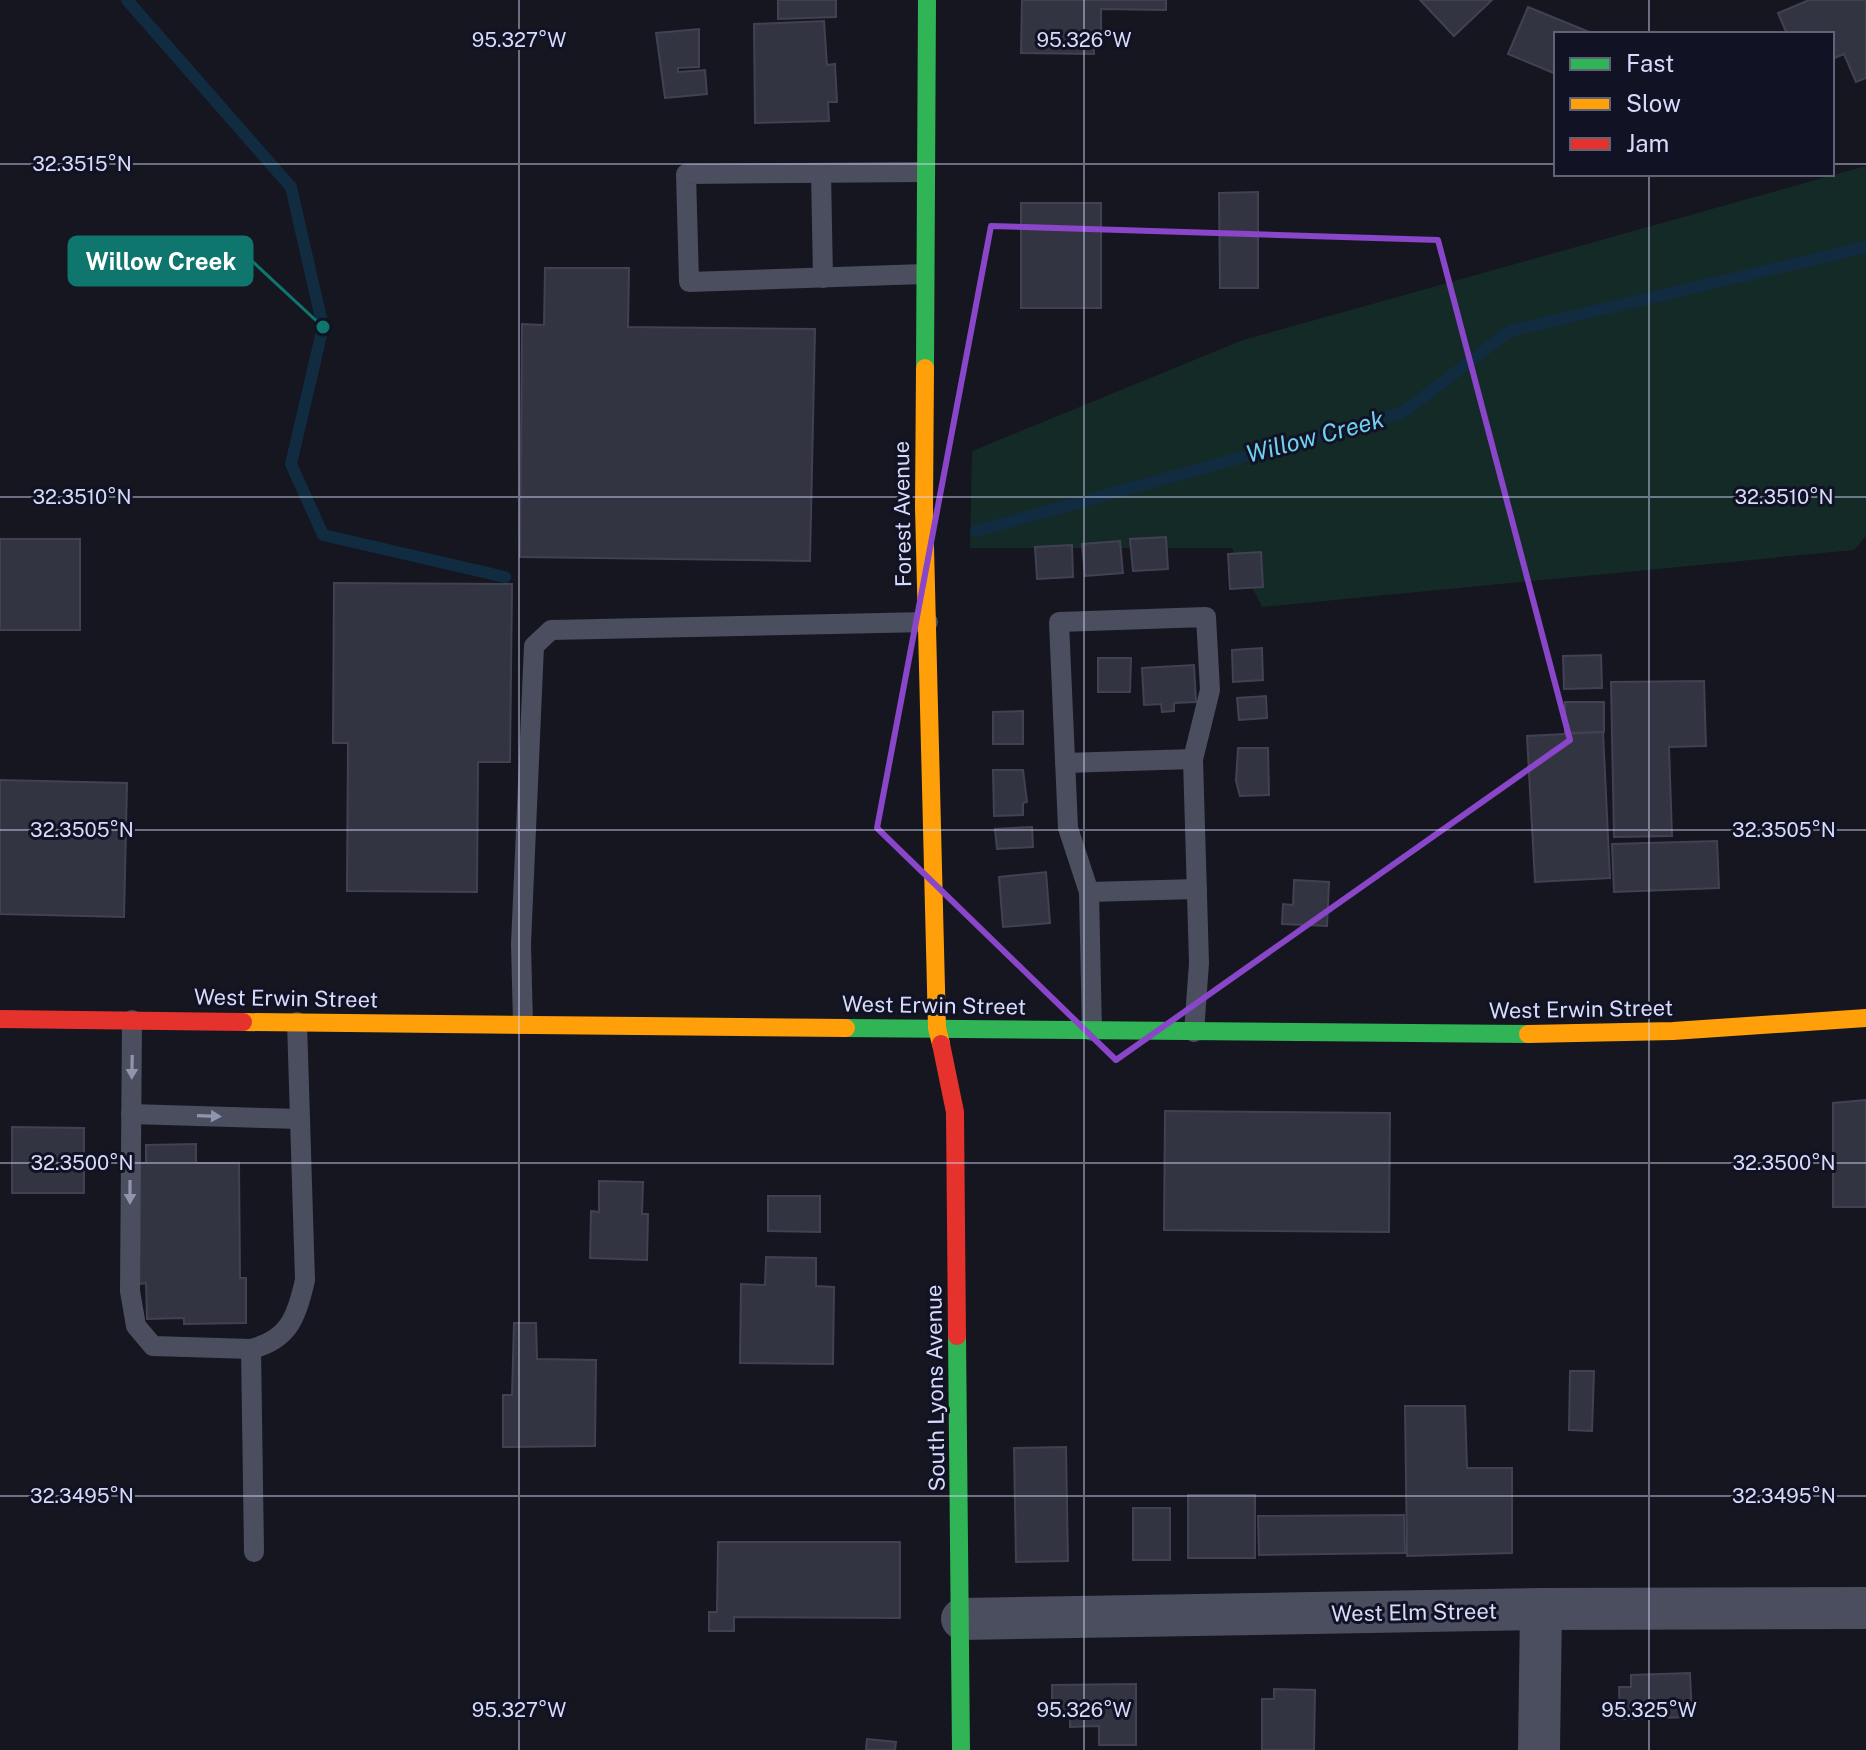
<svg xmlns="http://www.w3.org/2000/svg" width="1866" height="1750" viewBox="0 0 1866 1750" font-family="'Public Sans',sans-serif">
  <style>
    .green { fill: #142a26 }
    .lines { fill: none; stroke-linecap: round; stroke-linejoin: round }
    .stream { stroke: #112c40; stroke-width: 12 }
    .building { fill: #333442; stroke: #414153; stroke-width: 2 }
    .lane { stroke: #4b4e5f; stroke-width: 20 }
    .street { stroke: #4b4e5f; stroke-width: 42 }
    .fast { stroke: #30b455; stroke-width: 18 }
    .slow { stroke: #ff9f0a; stroke-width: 18 }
    .jam { stroke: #e5322d; stroke-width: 18 }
    .oneway { fill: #9194ad }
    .marked { fill: none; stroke: #8946c8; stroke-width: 6; stroke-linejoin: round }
    .ticks { fill: none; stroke: #d7dbfb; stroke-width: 2; stroke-opacity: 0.45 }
    .labels { text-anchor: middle; stroke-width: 6; stroke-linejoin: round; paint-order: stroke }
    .street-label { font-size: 22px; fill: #d7dbfb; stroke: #111224 }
    .water-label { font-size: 24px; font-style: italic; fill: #6fd1f1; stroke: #111224 }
    .ticks-label { font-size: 20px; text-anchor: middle; fill: #d7dbfb; stroke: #111224; stroke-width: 6; stroke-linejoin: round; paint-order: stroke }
    .leader { fill: none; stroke: #0f766e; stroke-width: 3 }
    .callout-dot { fill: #0f766e; stroke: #111224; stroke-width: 3 }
    .callout { fill: #0f766e; stroke: #0f766e; stroke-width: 3 }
    .callout-label { font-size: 24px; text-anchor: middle; font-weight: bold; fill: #fff }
  </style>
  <rect width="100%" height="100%" fill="#151620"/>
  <!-- green -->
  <polygon class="green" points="1866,166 1866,536 1854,550 1262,607 1232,548 970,548 972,451 1243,340"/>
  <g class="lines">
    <!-- stream -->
    <g class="stream">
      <polyline points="127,0 291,187 323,327 291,464 323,535 505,577"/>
      <polyline points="976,531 1402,413 1510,331 1866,247"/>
    </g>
  </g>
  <!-- building -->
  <g class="building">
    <polygon points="778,0 836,0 836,17 778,19"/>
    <polygon points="1022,0 1166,0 1166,10 1101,9 1101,40 1094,40 1094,54 1021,53"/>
    <polygon points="1420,0 1492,0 1454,36"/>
    <polygon points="1809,0 1866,0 1866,78 1856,82 1844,54 1832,59 1832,34 1787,34 1778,13"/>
    <polygon points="1528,7 1594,34 1556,34 1556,74 1508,54"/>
    <polygon points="824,21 827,65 835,64 837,102 828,102 829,121 755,123 754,24"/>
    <polygon points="699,29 699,67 678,68 678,72 705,70 707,94 665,98 656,33"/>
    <polygon points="1258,192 1258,288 1220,288 1219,193"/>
    <rect x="1021" y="203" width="80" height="105"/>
    <polygon points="545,268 629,268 628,327 815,329 810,561 520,557 522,324 544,325"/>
    <polygon points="1166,537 1168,569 1133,571 1130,539"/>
    <rect x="0" y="539" width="80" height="91"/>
    <polygon points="1120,541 1123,573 1085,576 1082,544"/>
    <polygon points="1072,545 1073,577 1037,579 1035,547"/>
    <polygon points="1261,552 1263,587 1230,589 1228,554"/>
    <polygon points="334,583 512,584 510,762 478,762 477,892 347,891 348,743 333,743"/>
    <polygon points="1262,648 1263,680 1233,682 1232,650"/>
    <polygon points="1601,655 1602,688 1564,689 1563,656"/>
    <polygon points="1098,658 1131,658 1130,692 1098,692"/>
    <polygon points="1194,665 1196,702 1174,703 1174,711 1162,712 1161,704 1144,705 1142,668"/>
    <polygon points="1704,681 1706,746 1669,747 1672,836 1614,837 1611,682"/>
    <polygon points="1266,696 1267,718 1239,720 1237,698"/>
    <polygon points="1565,702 1604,702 1604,732 1565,733"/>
    <polygon points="1023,711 1023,744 993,744 993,712"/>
    <polygon points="1603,732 1610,878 1535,882 1527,736"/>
    <polygon points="1238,748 1268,748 1269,795 1240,796 1236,781"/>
    <polygon points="993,770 1023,770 1027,802 1023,803 1023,815 994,816"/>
    <polygon points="0,780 127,783 124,917 0,914"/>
    <polygon points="1032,827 1033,847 997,849 995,829"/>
    <polygon points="1717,841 1719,888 1614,892 1612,844"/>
    <polygon points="1046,872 1050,923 1003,927 999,877"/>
    <polygon points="1294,880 1329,882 1327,926 1282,924 1283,904 1293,905"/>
    <polygon points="1866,1100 1866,1207 1833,1207 1833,1103"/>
    <polygon points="1165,1111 1390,1113 1389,1232 1164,1230"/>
    <polygon points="12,1127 84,1128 84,1193 12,1193"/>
    <polygon points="196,1144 196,1163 239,1163 240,1278 246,1278 246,1323 184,1324 184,1318 147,1319 146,1283 139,1284 137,1163 146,1163 146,1145"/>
    <polygon points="599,1181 643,1182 642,1214 648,1214 647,1260 590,1258 591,1211 599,1212"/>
    <polygon points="768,1196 820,1196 820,1232 768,1231"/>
    <polygon points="766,1257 816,1258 816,1286 834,1287 833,1364 740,1363 741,1284 765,1285"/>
    <polygon points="514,1323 536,1323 537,1359 596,1360 595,1446 503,1447 503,1395 512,1395"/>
    <polygon points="1570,1371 1594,1371 1592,1431 1569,1430"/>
    <polygon points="1405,1406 1465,1406 1467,1468 1512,1468 1512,1553 1407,1556"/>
    <polygon points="1066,1447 1068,1561 1016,1562 1014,1448"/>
    <rect x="1188" y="1495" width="67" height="63"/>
    <rect x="1133" y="1508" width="37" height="52"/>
    <polygon points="1404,1515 1405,1553 1259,1555 1258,1516"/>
    <polygon points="718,1542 900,1542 900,1618 734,1617 734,1631 709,1631 709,1612 717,1612"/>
    <polygon points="1690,1673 1692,1717 1620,1719 1619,1687 1631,1687 1631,1675"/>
    <polygon points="1136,1684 1136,1745 1099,1745 1099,1726 1070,1727 1070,1713 1052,1713 1052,1685"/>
    <polygon points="1274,1689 1315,1690 1314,1750 1262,1750 1262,1699 1274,1699"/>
    <polygon points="867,1739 896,1742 895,1750 866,1750"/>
  </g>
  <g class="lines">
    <!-- lane -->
    <g class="lane">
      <polyline points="821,173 823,278"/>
      <polyline points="924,274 689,282 686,174 925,172"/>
      <polyline points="1065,763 1193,759"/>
      <polyline points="1089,892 1197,889"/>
      <polyline points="132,1020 130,1291 136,1326 153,1346 251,1349"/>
      <polyline points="523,1024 521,944 534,646 551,630 928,622"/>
      <polyline points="1092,1031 1089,892 1068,828 1059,622 1206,617 1210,690 1193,759 1199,963 1194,1032"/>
      <polyline points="131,1114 300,1119"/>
      <path d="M 254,1552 L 251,1349 C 289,1340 297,1316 305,1280 L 297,1022"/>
    </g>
    <!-- street -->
    <g class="street">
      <polyline points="962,1619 1541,1609 1866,1608"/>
      <polyline points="1539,1750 1541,1609"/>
    </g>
    <!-- fast -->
    <g class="fast">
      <polyline points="925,368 927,0"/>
      <polyline points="846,1028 1528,1034"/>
      <polyline points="957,1336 961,1750"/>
    </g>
    <!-- slow -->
    <g class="slow">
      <polyline points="925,368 924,507 937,1028 941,1044"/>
      <polyline points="243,1022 846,1028"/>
      <polyline points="1528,1034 1673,1031 1866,1018"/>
    </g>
    <!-- jam -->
    <g class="jam">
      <polyline points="0,1019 243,1022"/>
      <polyline points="941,1044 955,1112 957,1336"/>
    </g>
  </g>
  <!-- one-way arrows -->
  <defs><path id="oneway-solid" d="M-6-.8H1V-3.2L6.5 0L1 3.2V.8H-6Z" transform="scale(2)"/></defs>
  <g class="oneway">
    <use href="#oneway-solid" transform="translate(132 1067) rotate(91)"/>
    <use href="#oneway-solid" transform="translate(209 1116) rotate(2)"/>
    <use href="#oneway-solid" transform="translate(130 1192) rotate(90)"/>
  </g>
  <!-- marked area -->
  <path class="marked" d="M 991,226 L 1438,240 L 1570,740 L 1116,1060 L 877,828 Z"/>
  <!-- ticks -->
  <path class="ticks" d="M 519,0 L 519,1750M 1084,0 L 1084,1750M 1649,0 L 1649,34M 0,164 L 1556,164M 1832,164 L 1866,164M 1649,174 L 1649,1750M 0,497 L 1866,497M 0,830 L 1866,830M 0,1163 L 1866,1163M 0,1496 L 1866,1496"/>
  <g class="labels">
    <!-- street labels -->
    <g class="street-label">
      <text transform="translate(902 514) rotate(-91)" y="8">Forest Avenue</text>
      <text transform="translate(286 998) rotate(1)" y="8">West Erwin Street</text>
      <text transform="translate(934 1005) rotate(1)" y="8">West Erwin Street</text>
      <text transform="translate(1581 1009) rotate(-1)" y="8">West Erwin Street</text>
      <text transform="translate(935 1388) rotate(-91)" y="8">South Lyons Avenue</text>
      <text transform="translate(1414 1612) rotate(-1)" y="8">West Elm Street</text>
    </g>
    <!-- water labels -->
    <g class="water-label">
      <text transform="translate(1315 437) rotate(-15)" y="8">Willow Creek</text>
    </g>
  </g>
  <g class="ticks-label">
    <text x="519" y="47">95.327°W</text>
    <text x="1084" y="47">95.326°W</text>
    <text x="82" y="171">32.3515°N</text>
    <text x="82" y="504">32.3510°N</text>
    <text x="1784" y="504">32.3510°N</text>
    <text x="82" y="837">32.3505°N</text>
    <text x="1784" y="837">32.3505°N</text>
    <text x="82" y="1170">32.3500°N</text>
    <text x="1784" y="1170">32.3500°N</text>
    <text x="82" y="1503">32.3495°N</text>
    <text x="1784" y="1503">32.3495°N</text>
    <text x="519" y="1717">95.327°W</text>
    <text x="1084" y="1717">95.326°W</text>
    <text x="1649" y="1717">95.325°W</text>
  </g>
  <!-- callouts -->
  <path class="leader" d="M323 327L252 261"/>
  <circle class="callout-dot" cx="323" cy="327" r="8"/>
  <rect class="callout" x="69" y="237" width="183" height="48" rx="8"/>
  <g class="callout-label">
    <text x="161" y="270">Willow Creek</text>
  </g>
  <!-- legend -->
  <rect x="1554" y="32" width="280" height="144" fill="#111224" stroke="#60627a" stroke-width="2"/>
  <rect x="1570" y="58" width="40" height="12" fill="#30b455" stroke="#60627a" stroke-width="2"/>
  <text x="1626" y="72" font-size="24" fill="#d7dbfb">Fast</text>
  <rect x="1570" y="98" width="40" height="12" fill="#ff9f0a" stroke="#60627a" stroke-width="2"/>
  <text x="1626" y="112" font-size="24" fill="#d7dbfb">Slow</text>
  <rect x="1570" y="138" width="40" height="12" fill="#e5322d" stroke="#60627a" stroke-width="2"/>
  <text x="1626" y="152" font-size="24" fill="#d7dbfb">Jam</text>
</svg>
